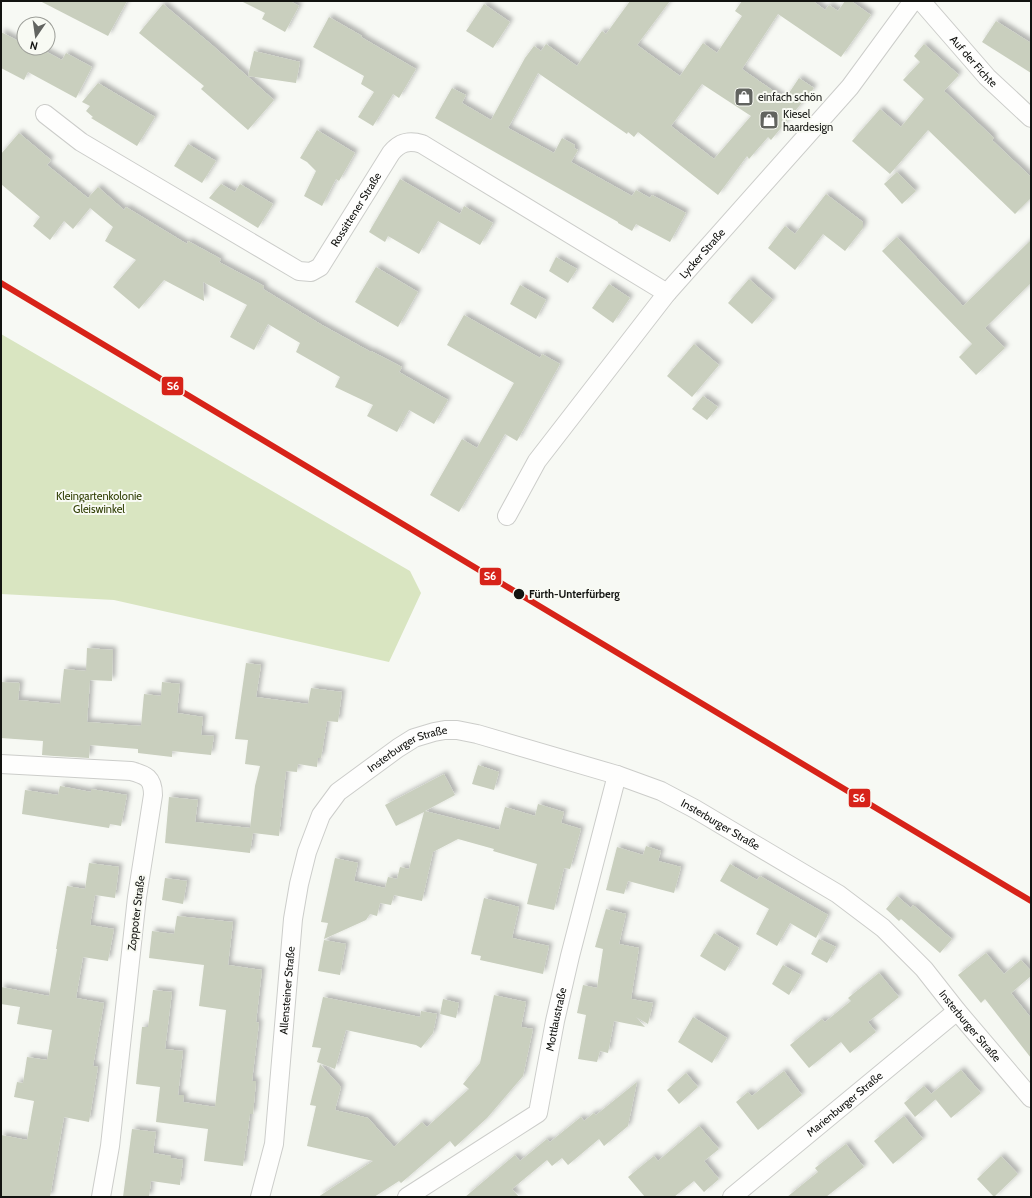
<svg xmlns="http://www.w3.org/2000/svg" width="1032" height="1198" viewBox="0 0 1032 1198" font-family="Cabin,sans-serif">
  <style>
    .green { fill: #d9e5c1 }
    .building { fill: #c9cfbe; fill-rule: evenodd; filter: url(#shadow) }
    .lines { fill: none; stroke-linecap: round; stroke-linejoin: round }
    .street-casing { stroke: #cccdca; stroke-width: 20 }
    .street { stroke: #fefefd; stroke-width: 18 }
    .rail-1-casing { stroke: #f8faf3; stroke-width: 9 }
    .rail-1 { stroke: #d72319; stroke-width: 6 }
    .stop-dot { fill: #121310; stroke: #f8faf3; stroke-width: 1.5 }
    .labels { text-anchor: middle; stroke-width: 4; stroke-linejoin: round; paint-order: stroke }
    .street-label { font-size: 11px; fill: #121310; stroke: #f8faf3 }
    .poi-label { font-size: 11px; fill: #121310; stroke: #f8faf3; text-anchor: start }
    .park-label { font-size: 11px; fill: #2d3b00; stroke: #f8faf3 }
    .stop-label { font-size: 11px; font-weight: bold; fill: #121310; stroke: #f8faf3; text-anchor: start }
    .line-badge { stroke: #f8faf3; stroke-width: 1.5 }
    .badge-label { font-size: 11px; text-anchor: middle; font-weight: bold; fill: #fff }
  </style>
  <defs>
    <filter id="shadow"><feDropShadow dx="3.5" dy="-3.5" stdDeviation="2" flood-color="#0004"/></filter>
  </defs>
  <rect width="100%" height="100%" fill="#f7f9f4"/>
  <!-- green -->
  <polygon class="green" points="1,334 410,571 421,593 389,662 114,600 1,594"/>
  <!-- building -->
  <g class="building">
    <polygon points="40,1 127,1 108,36"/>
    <polygon points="241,1 290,1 299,6 285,32 262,19 265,13"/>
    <path d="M 630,1 L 670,1 L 637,45 L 680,76 L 703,43 L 717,53 L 742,16 L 735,11 L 742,1 L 813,1 L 825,10 L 829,5 L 838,11 L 845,1 L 851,1 L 871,15 L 841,57 L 778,14 L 742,69 L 785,99 L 799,78 L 814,88 L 771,140 L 768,137 L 749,159 L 747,156 L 718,195 L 638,132 L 634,137 L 628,132 L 627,134 L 538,73 L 508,128 L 554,153 L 562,138 L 575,145 L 574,148 L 578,150 L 571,162 L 632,196 L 636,190 L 650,198 L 652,195 L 686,213 L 670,242 L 636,224 L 632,231 L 618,223 L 618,222 L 435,118 L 452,88 L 466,95 L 462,103 L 491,120 L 525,58 L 534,46 L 541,51 L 546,44 L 577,66 L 602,31 L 606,34 ZM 702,84 L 751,116 L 714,159 L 671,126 Z"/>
    <polygon points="163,4 212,45 274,100 248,130 201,89 204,86 139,33"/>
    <polygon points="484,4 510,22 493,48 466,31"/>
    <polygon points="329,17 362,36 361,37 416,69 399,98 393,94 373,126 358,117 374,92 361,84 364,76 313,47"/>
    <polygon points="996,21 1031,43 1031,73 982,42"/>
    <polygon points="1,32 24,44 24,48 39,48 62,60 66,53 92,67 76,98 28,72 24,80 1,68"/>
    <polygon points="924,44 959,75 944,91 994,138 992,140 1031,177 1031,198 1015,214 928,130 890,174 852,141 880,109 901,127 924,99 903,80 920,62 914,56"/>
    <polygon points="254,51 300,62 296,83 248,76"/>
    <polygon points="98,83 155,117 137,146 91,118 93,117 86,111 90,106 82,102"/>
    <polygon points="317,130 355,153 339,181 336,179 322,206 304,196 316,171 307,162 300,158"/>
    <polygon points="19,133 51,160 47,165 88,198 98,187 124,210 126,207 187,244 188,241 221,259 219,262 264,286 263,289 322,325 371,352 371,351 402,367 399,372 448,400 434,424 409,410 397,432 367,416 373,405 335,387 340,377 296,352 300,343 268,324 254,350 230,337 247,305 203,282 204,301 164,280 139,309 113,287 136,260 105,241 113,227 90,208 73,229 64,221 50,240 33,226 40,217 1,184 1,154"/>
    <polygon points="188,144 216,161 202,183 174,166"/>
    <polygon points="897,172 916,191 902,204 884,184"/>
    <polygon points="400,179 460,214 464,206 493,223 480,245 438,221 419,254 388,236 385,242 369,232"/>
    <polygon points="221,184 235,192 240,184 273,204 258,228 209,198"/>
    <polygon points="826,194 863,222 863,228 845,251 823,234 795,270 768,248 785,226 795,234"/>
    <polygon points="897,237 963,306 1031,240 1031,283 985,328 1005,348 976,375 959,357 972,344 882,251"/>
    <polygon points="556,257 577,269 568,283 549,271"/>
    <polygon points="376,267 418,292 398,327 355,302"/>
    <polygon points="749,279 773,300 752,324 728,303"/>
    <polygon points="609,284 630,298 613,323 592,308"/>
    <polygon points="520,285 546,300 536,319 510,304"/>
    <polygon points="464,315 540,358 542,354 560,364 517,441 505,434 459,512 430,495 462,439 477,448 514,383 447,345"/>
    <polygon points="694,344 719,365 692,397 667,376"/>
    <polygon points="703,396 718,407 707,420 692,409"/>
    <polygon points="87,648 113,650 112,681 90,680 87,722 141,726 144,694 161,696 162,682 180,684 177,713 203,717 201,735 214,736 211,755 172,751 172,757 138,753 138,749 90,745 89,758 54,756 42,755 43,741 1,738 1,682 20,683 18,700 60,704 64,669 86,671"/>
    <polygon points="246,663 261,665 256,697 308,704 311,688 342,692 338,722 327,721 321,758 318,758 317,767 298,764 297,772 286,771 279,836 253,833 250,853 165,843 169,797 198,800 195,822 250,828 255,786 260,766 245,764 248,740 235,739"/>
    <polygon points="478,765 499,772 494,790 472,784"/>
    <polygon points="444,774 455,795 425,811 499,830 505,807 535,816 538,804 564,812 561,823 581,829 570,869 564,868 554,910 527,904 537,864 493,851 494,849 458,839 433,852 422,901 394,895 391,905 380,903 377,916 370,914 366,920 324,939 328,923 321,922 335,858 358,863 354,881 385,888 388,877 397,879 400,867 409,869 424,812 396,826 385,805"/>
    <polygon points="60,786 91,792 91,789 127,795 121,826 110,824 109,828 22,814 25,790 58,795"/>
    <polygon points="646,846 661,851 658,861 681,867 674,893 628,881 624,894 606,890 617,847 643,855"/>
    <polygon points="89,863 119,867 115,898 95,895 90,925 114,929 108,961 83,957 76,998 104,1003 93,1066 98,1067 89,1122 64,1117 50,1197 1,1197 1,1135 27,1140 34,1101 14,1097 17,1082 23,1083 27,1057 47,1060 52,1030 17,1024 20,1007 1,1004 1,987 49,996 57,949 56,949 67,886 85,889"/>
    <polygon points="730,864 757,880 760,876 828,915 816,938 790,923 777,946 756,934 769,909 720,881"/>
    <polygon points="165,878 187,881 183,904 162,900"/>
    <polygon points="897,896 911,908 913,905 952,939 940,953 901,919 899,921 886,909"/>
    <polygon points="484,898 519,907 512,938 549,946 543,974 480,960 481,956 471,954"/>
    <polygon points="606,909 626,914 619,944 639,948 631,999 653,1003 648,1024 636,1017 645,1027 614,1021 608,1053 600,1051 597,1062 578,1059 586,1015 577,1013 583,985 597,988 603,949 595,947"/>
    <polygon points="177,916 233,922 228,965 262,970 256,1022 259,1023 252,1081 256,1081 253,1114 250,1114 243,1166 204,1161 208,1129 156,1122 160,1087 136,1084 142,1027 148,1027 153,990 172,992 165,1049 183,1051 178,1095 184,1095 183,1102 215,1107 226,1010 199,1006 204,965 149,958 152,931 174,934"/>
    <polygon points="714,933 739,948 725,971 700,956"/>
    <polygon points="819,939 836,947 827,963 811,954"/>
    <polygon points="324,940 346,944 340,975 318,971"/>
    <polygon points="986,953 1004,974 1021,960 1031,971 1031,976 1011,993 1031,1018 1031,1058 985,999 981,1003 958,975"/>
    <polygon points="783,965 801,975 789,995 772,984"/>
    <polygon points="879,973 899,997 868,1022 876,1032 850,1053 841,1042 809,1068 790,1045 822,1019 825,1022 851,1001 848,998"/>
    <polygon points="494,995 526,1002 521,1027 533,1029 523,1076 487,1118 455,1147 450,1141 401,1183 399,1181 374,1197 318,1197 373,1161 307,1146 316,1106 310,1105 320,1064 341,1087 335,1110 368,1118 394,1147 422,1122 427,1127 469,1089 463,1084 480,1063"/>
    <polygon points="323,997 420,1017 421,1011 437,1014 433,1033 421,1048 416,1045 346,1030 335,1069 317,1062 321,1048 312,1047"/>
    <polygon points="443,999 459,1003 456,1018 440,1014"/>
    <polygon points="693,1017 727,1038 712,1063 678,1042"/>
    <polygon points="961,1070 981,1093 951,1118 931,1094"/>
    <polygon points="784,1071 802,1095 758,1130 736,1102 748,1092 752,1096"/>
    <polygon points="686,1073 698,1087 679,1104 667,1090"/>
    <polygon points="637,1082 628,1126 604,1146 599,1139 568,1165 562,1158 552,1166 547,1160 512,1189 519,1197 465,1197 515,1155 520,1161 547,1139 550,1142 581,1117 584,1121 594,1113 596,1115"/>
    <polygon points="924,1086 936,1099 915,1117 904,1103"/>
    <polygon points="904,1116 923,1139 893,1164 874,1141"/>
    <polygon points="699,1126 719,1149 704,1161 719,1179 704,1192 694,1181 674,1197 645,1197 628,1177 654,1156 658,1161"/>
    <polygon points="132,1129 156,1132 153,1153 171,1156 171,1158 183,1160 180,1185 151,1181 149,1197 123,1197"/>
    <polygon points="846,1144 864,1167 826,1197 787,1197 818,1172 815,1168"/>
    <polygon points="1001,1156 1018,1174 994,1197 977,1179"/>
  </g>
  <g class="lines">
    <!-- street casing -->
    <g class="street-casing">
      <g id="street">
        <path id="s1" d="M 921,1 L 987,77 L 1031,118"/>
        <path id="s2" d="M 45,114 L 81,142 L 299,271 L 311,272 L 320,267 L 391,153 C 400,142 409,140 422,144 L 667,293"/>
        <path id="s3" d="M 507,516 L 537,461 L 667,293 L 850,87 L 913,1"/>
        <path d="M 1,764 L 131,771 C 146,775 153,778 153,795 L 137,897 L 110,1146 L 101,1197"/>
        <path id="s4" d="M 260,1197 L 274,1144 L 293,919 L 299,884 L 307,852 L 321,815 L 338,792 L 398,748 L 414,738 L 434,732 L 445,730 L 457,730 L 477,734 L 617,775 L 661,791 L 695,809 L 838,894 L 883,928 L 924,969 L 957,1011 L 1031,1098"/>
        <path id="s5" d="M 407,1197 L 538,1113 L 555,1021 L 570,956 L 617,775"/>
        <path id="s6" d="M 732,1197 L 957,1011"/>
      </g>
    </g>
    <!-- street -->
    <use href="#street" class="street"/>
    <!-- rail-1 casing -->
    <g class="rail-1-casing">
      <polyline id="rail-1" points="1,283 1031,901"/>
    </g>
    <!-- rail-1 -->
    <use href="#rail-1" class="rail-1"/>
  </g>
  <!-- icons -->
  <defs>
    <g id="shop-square" transform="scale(1)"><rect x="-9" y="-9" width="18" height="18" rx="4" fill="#626460" stroke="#f8faf3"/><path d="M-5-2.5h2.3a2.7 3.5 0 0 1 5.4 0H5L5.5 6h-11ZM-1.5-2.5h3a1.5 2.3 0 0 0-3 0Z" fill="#fff"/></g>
  </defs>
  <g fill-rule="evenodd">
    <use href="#shop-square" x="744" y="97"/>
    <use href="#shop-square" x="769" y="120"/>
  </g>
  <!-- markers -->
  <circle class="stop-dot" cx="519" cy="594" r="6"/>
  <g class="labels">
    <!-- street labels -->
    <g class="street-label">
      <text dy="4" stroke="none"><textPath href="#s1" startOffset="80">Auf der Fichte</textPath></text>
      <text dy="4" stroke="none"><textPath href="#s2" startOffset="389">Rossittener Straße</textPath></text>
      <text dy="4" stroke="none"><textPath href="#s3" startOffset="328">Lycker Straße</textPath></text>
      <text dy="4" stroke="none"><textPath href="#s4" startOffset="500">Insterburger Straße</textPath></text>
      <text dy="4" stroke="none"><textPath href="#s4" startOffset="836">Insterburger Straße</textPath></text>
      <text transform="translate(136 913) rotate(-83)" y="4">Zoppoter Straße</text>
      <text dy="4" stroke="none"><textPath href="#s4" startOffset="209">Allensteiner Straße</textPath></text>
      <text dy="4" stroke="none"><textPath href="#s5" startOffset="251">Mottlaustraße</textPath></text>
      <text dy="4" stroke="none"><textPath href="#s4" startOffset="1160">Insterburger Straße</textPath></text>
      <text dy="4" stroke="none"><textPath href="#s6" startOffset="146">Marienburger Straße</textPath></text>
    </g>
    <!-- poi labels -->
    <g class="poi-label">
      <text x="758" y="101">einfach schön</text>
      <text x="783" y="118">Kiesel<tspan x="783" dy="13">haardesign</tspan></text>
    </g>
    <!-- park labels -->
    <g class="park-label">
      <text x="99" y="500">Kleingartenkolonie<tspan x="99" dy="13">Gleiswinkel</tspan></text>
    </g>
    <!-- stop labels -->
    <g class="stop-label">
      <text x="529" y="598">Fürth-Unterfürberg</text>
    </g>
  </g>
  <g class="line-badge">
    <rect x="161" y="376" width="23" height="20" rx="4" fill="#d72319"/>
    <rect x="479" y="567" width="23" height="19" rx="4" fill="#d72319"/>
    <rect x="848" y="788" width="23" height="20" rx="4" fill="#d72319"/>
  </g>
  <g class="badge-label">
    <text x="173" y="390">S6</text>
    <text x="490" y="580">S6</text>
    <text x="859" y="802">S6</text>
  </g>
  <!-- border -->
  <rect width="1032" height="1198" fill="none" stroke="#121310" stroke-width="4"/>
  <!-- north arrow -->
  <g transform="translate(36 36) rotate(193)"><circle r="19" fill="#f8faf3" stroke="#9c9e98"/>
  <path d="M0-3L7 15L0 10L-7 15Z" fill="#626460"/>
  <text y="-6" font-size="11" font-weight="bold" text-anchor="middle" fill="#121310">N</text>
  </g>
</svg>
